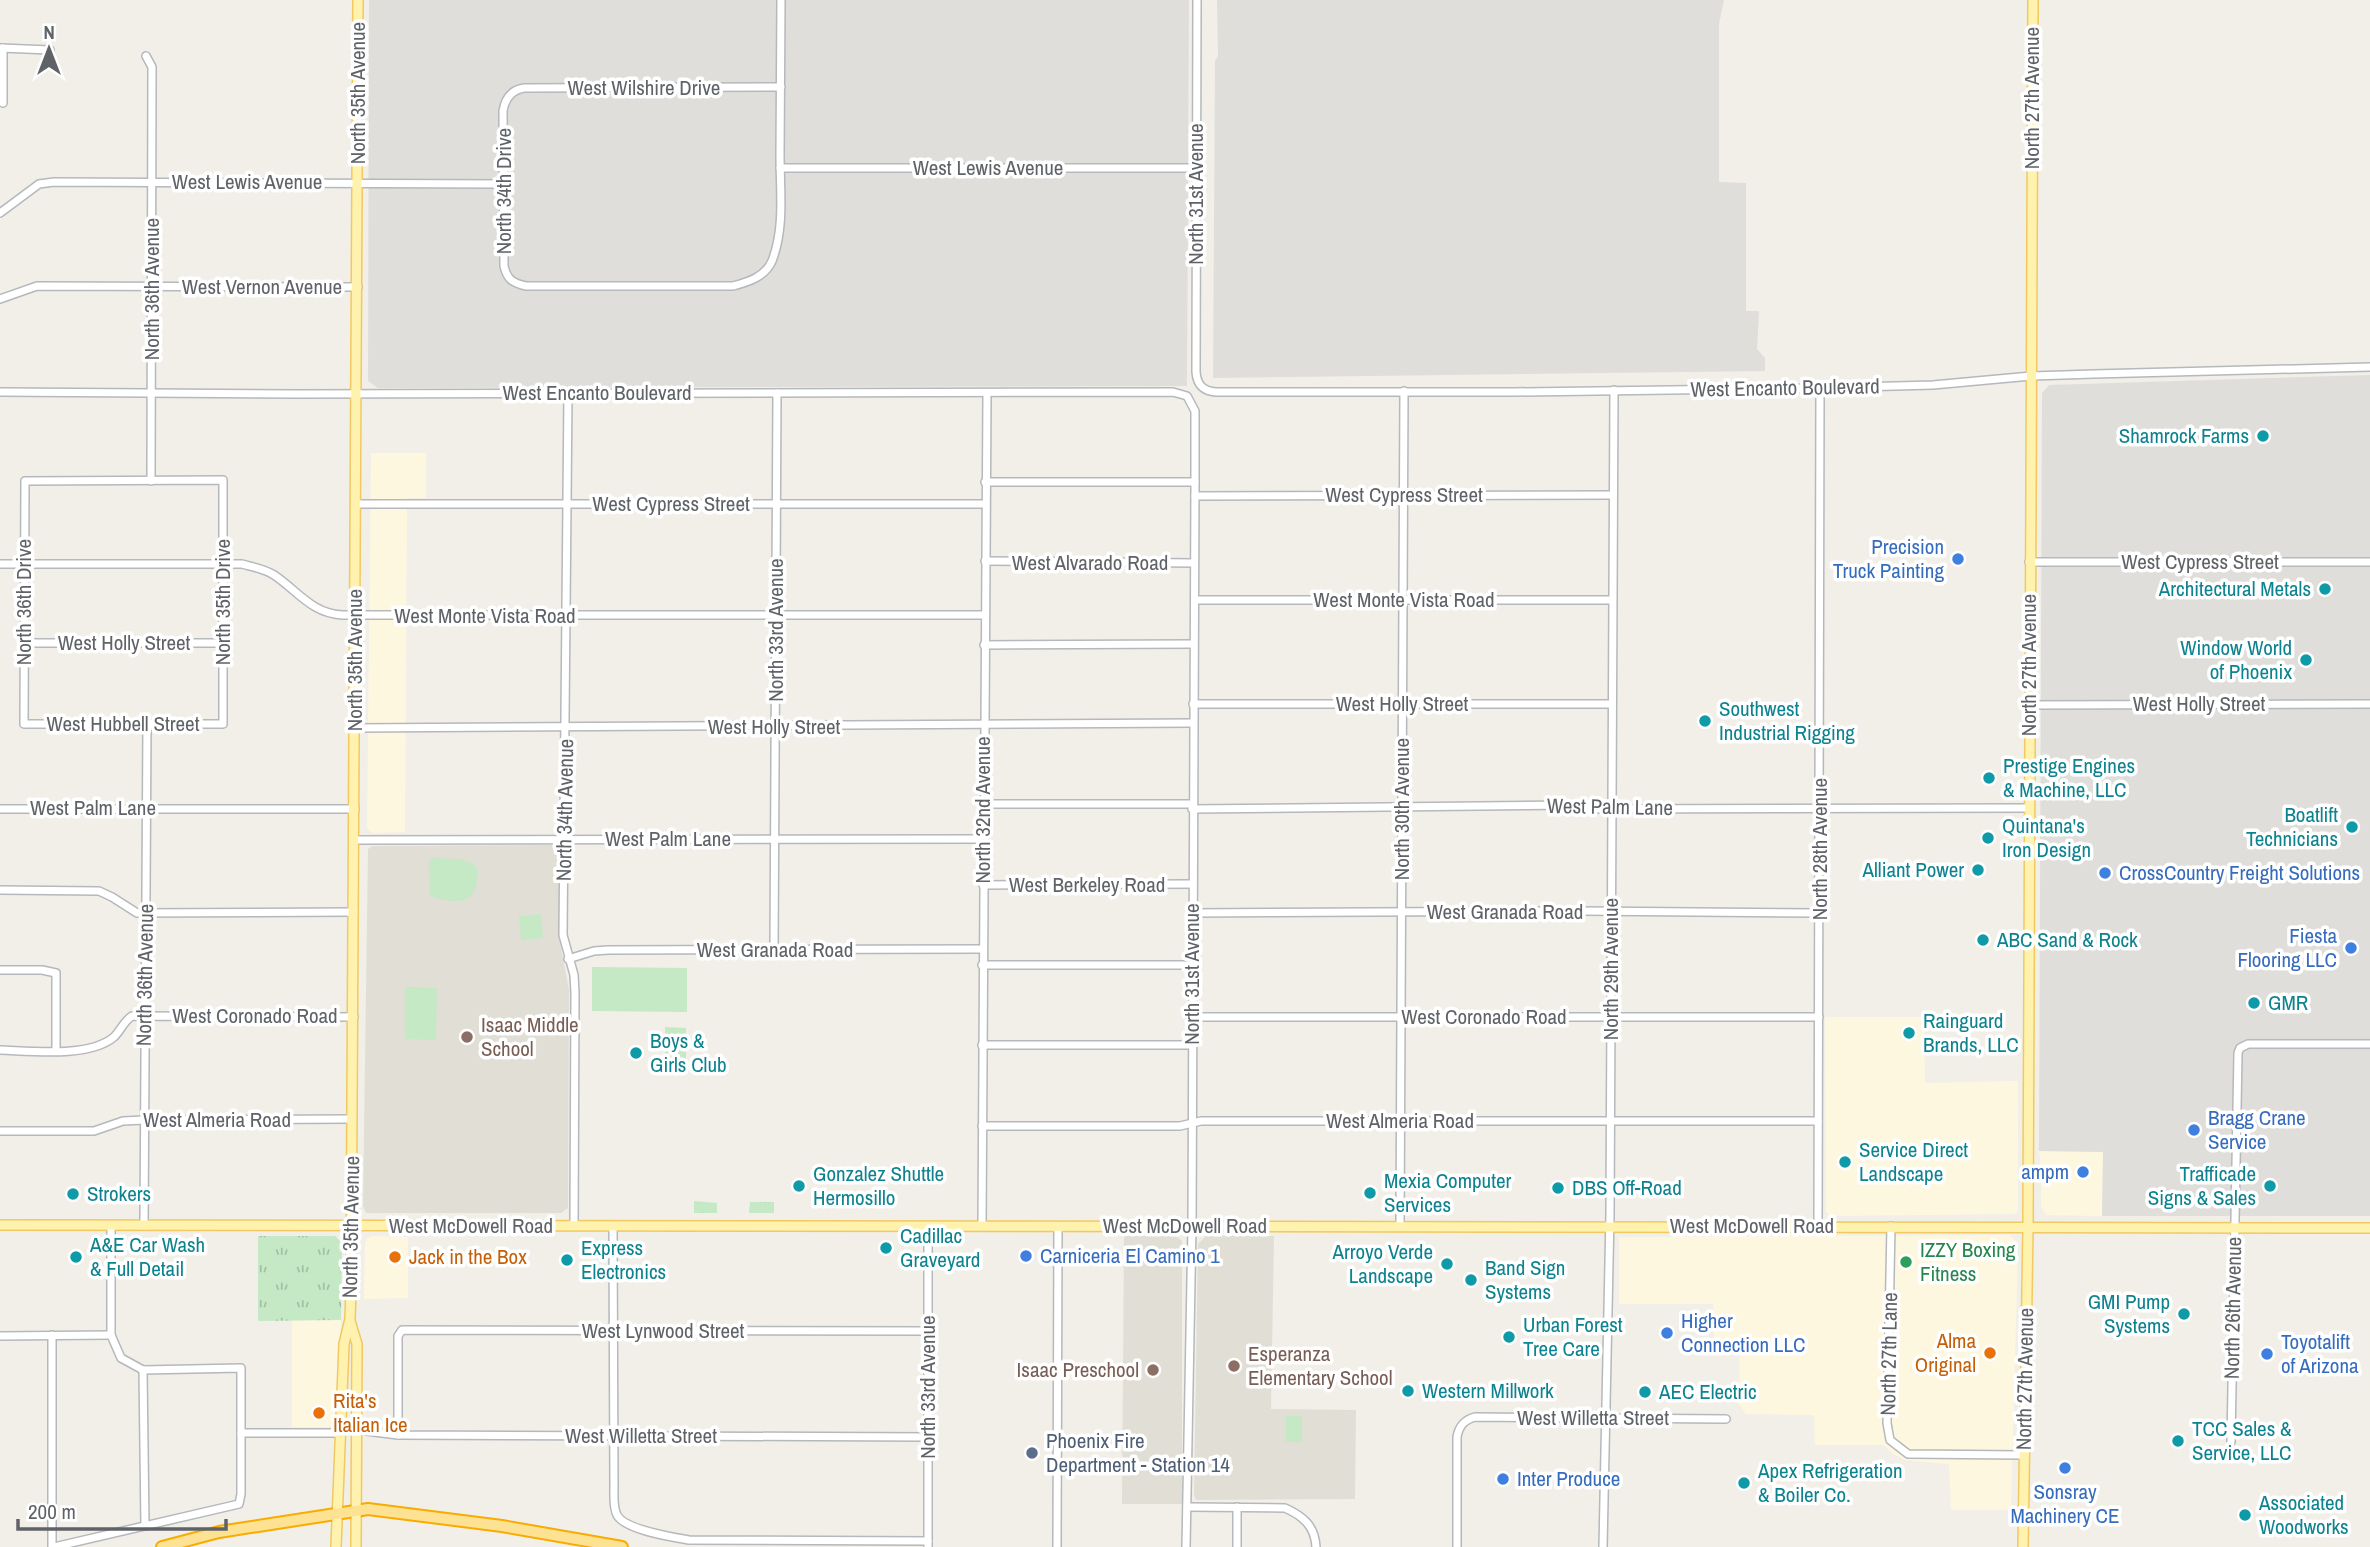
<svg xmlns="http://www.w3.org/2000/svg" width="2370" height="1547" viewBox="0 0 2370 1547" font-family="'Archivo Narrow',sans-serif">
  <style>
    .commercial { fill: #fef7e0 }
    .industrial { fill: #e0deda }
    .education { fill: #e1ded6 }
    .grass { fill: url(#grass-tufts) }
    .garden { fill: #c5e8c5 }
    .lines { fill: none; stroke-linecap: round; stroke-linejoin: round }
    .minor-casing { stroke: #b5b8bc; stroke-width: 10 }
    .major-casing { stroke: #f2c960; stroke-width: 12 }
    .highway-casing { stroke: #f9ab00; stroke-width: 14 }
    .minor { stroke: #fff; stroke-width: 7 }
    .major { stroke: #fff2af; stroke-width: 9 }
    .highway { stroke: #fde293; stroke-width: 10 }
    .culture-dot { fill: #0f9aa8; stroke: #fff; stroke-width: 2.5 }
    .shop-dot { fill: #3f7fe0; stroke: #fff; stroke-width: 2.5 }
    .education-dot { fill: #8d6e63; stroke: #fff; stroke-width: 2.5 }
    .food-dot { fill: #e8710a; stroke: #fff; stroke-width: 2.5 }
    .leisure-dot { fill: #2e9e5b; stroke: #fff; stroke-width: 2.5 }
    .service-dot { fill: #5c6f8a; stroke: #fff; stroke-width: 2.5 }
    .labels { text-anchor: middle; stroke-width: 7; stroke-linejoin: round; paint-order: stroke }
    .street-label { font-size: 21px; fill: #5f6368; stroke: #fff }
    .culture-label { font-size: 21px; fill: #0d838f; stroke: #fff; text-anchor: start }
    .shop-label { font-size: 21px; fill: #366cbe; stroke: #fff; text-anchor: start }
    .education-label { font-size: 21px; fill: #785e54; stroke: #fff; text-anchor: start }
    .leisure-label { font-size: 21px; fill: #27864d; stroke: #fff; text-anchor: start }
    .food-label { font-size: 21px; fill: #c56008; stroke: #fff; text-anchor: start }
    .service-label { font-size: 21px; fill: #4e5e75; stroke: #fff; text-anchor: start }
  </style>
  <defs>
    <pattern id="grass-tufts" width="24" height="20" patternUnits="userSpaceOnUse" patternTransform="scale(1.75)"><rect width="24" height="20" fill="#c5e8c5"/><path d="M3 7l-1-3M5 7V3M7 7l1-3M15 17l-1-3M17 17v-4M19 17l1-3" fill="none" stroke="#a3c0a4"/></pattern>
  </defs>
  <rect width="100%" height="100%" fill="#f1efe8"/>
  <!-- commercial -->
  <g class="commercial">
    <polygon points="371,453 426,453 426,498 407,498 405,832 372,833 367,828"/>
    <polygon points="1825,1017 1924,1017 1925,1083 2018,1081 2018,1210 2015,1214 1831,1216 1826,1212"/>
    <polygon points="2039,1151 2103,1152 2102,1216 2046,1215 2041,1207 2041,1168"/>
    <polygon points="2010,1235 2018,1244 2011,1510 1951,1510 1949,1464 1905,1460 1893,1454 1884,1445 1815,1445 1814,1415 1746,1414 1732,1395 1739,1388 1740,1347 1716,1345 1714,1339 1713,1304 1619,1304 1619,1237"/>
    <polygon points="372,1236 408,1237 408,1298 364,1299 365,1244 366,1239"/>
    <polygon points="292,1320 341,1320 336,1422 330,1427 292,1427"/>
  </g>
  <!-- industrial -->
  <g class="industrial">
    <polygon points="369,0 1189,0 1187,386 378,388 368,381"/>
    <polygon points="1217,0 1724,0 1719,24 1719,182 1746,183 1746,311 1759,311 1757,349 1765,358 1765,371 1213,378 1215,61 1218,56"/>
    <polygon points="2370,375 2370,1216 2102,1216 2103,1152 2039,1151 2042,393 2049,385"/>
  </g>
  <!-- education -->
  <g class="education">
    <polygon points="552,845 559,850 559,938 569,990 568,1208 561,1213 366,1213 363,1206 368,849 372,846"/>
    <polygon points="1207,1235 1274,1236 1271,1409 1356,1410 1355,1499 1196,1500 1194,1495 1198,1244"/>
    <polygon points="1124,1236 1176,1236 1182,1241 1182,1504 1122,1504"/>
  </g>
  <!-- grass -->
  <g class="grass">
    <polygon points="694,1201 717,1203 717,1213 694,1213"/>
    <polygon points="750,1202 774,1202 774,1213 749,1213"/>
    <polygon points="258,1236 335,1236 342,1243 341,1320 258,1321"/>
  </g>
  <!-- garden -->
  <g class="garden">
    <path d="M 432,858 L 459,859 L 473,863 C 478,869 478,872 477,879 C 475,907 451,903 430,896 L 429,863 Z"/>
    <polygon points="541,914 543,938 521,940 519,916"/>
    <polygon points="592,967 687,968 687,1012 592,1011"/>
    <polygon points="405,987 437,988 436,1040 405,1039"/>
    <polygon points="665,1027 686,1028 686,1059 665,1058"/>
    <rect x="1286" y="1416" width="16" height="26"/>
  </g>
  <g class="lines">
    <!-- minor casing -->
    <g class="minor-casing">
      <g id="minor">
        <path d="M 1197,0 L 1196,372 C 1197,385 1203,391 1216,392 L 1515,392 L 1820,388 L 1933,385 L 2031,376 L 2094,374 L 2370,367"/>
        <polyline points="1,48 50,50"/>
        <polyline points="146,56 152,67 151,481"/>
        <path d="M 781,87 L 524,88 C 511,90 505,99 503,111 L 504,266 C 507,279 512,283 526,286 L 733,286 C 748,282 765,277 772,261 C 785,228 780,190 780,155 C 780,103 781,52 781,0"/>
        <polyline points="3,103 3,48"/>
        <polyline points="780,168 1196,168"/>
        <polyline points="0,213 39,184 54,182 504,184"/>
        <polyline points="0,299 37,286 358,287"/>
        <polyline points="0,392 296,394 1173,392 1187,396 1195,411 1195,482 1192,1226 1186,1547"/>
        <polyline points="568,393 563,935 574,975 575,993 574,1226"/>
        <polygon points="223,480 223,724 24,724 25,481"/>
        <polyline points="985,482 1195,482"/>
        <polyline points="1195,496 1613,495"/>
        <polyline points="356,504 985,504"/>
        <polyline points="985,561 1194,563"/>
        <polyline points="2029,562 2370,562"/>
        <path d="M 0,564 L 242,564 C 253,567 265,569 274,575 C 298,591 311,613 342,615 L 985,615"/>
        <polyline points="1195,600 1612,600"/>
        <polyline points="24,643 223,643"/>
        <polyline points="984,645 1193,644"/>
        <polyline points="1193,704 1612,704"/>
        <polyline points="2029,705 2370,704"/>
        <polyline points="355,728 1193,723"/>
        <polyline points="983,804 1192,804"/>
        <polyline points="0,809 355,809"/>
        <polyline points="1192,809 1573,805 1600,809 2029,808"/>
        <polyline points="355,840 982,839"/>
        <polyline points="983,885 1192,884"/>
        <polyline points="0,890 99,891 112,897 137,913 354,912"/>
        <polyline points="1192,913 1582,911 1819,913"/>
        <polyline points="774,950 777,393"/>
        <polyline points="568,959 594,951 608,950 983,949"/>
        <polyline points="982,965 1192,965"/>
        <polyline points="0,970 42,970 56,973 56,1051"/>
        <polyline points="1192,1017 1819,1017"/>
        <polyline points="982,1045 1192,1045"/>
        <path d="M 0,1050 C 31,1051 89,1058 114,1037 C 121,1030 124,1021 132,1016 L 354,1017"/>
        <polyline points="982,1126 1180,1126 1201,1121 1818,1121"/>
        <polyline points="0,1131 94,1131 123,1121 144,1120 352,1119"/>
        <polyline points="144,1226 147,724"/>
        <path d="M 613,1226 L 614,1488 C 614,1496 613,1507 617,1515 C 625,1530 672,1537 689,1540 L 928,1541"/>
        <polyline points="928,1226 928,1547"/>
        <polyline points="982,1226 987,393"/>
        <polyline points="1400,1226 1404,391"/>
        <polyline points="1818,1226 1820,388"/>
        <polyline points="1891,1226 1887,1423 1890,1440 1908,1454 2023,1455"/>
        <polyline points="52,1335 52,1547"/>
        <polyline points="0,1336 111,1335"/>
        <polyline points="143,1370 145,1526"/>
        <polyline points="357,1425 366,1431 398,1435 928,1437"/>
        <polyline points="241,1433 340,1433"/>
        <polyline points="398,1435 398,1336 402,1330 928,1331"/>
        <polyline points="2231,1442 2238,1053 2240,1048 2248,1044 2370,1044"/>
        <path d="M 1187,1507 L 1285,1508 C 1303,1516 1315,1526 1316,1547"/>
        <polyline points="1237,1507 1237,1547"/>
        <polyline points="54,1547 239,1504 241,1494 241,1368 143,1370 121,1358 111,1335 111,1226"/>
        <polyline points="1057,1547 1058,1226"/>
        <path d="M 1457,1547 L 1457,1437 C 1459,1426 1464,1420 1475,1417 L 1726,1419"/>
        <polyline points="1603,1547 1610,1215 1614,390"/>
      </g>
    </g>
    <!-- major casing -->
    <g class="major-casing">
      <g id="major">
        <polyline points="0,1225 2370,1228"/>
        <polyline points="350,1321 357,1344 356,1547"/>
        <polyline points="336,1547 344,1344 350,1319 351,1289 358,0"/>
        <polyline points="2023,1547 2028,1226 2033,0"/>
      </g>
    </g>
    <!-- highway casing -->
    <g class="highway-casing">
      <polyline id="highway" points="162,1547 219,1532 368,1509 502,1526 622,1547"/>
    </g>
    <!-- minor -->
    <use href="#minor" class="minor"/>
    <!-- major -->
    <use href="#major" class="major"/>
    <!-- highway -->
    <use href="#highway" class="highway"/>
  </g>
  <!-- markers -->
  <g class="culture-dot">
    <circle cx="2263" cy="436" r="7"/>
    <circle cx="2325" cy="589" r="7"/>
    <circle cx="2306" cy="660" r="7"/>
    <circle cx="1705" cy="721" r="7"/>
    <circle cx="1989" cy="778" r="7"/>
    <circle cx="2352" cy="827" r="7"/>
    <circle cx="1988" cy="838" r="7"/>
    <circle cx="1978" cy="870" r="7"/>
    <circle cx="1983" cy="940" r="7"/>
    <circle cx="2254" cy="1003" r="7"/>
    <circle cx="1909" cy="1033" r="7"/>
    <circle cx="636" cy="1053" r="7"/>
    <circle cx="1845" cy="1162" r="7"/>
    <circle cx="799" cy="1186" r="7"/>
    <circle cx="2270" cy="1186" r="7"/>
    <circle cx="1558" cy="1188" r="7"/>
    <circle cx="1370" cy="1193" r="7"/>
    <circle cx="73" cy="1194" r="7"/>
    <circle cx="886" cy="1248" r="7"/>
    <circle cx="76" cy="1257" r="7"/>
    <circle cx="567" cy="1260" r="7"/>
    <circle cx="1447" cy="1264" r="7"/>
    <circle cx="1471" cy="1280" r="7"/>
    <circle cx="2184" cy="1314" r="7"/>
    <circle cx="1509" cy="1337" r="7"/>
    <circle cx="1408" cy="1391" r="7"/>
    <circle cx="1645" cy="1392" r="7"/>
    <circle cx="2178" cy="1441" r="7"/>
    <circle cx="1744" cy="1483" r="7"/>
    <circle cx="2245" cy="1515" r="7"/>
  </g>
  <g class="shop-dot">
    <circle cx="1958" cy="559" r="7"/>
    <circle cx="2105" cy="873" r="7"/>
    <circle cx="2351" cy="948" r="7"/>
    <circle cx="2194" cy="1130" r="7"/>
    <circle cx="2083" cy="1172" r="7"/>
    <circle cx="1026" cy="1256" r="7"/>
    <circle cx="1667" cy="1333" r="7"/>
    <circle cx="2267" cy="1354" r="7"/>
    <circle cx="2065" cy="1468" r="7"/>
    <circle cx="1503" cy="1479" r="7"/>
  </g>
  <g class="education-dot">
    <circle cx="467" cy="1037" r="7"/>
    <circle cx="1234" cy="1366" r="7"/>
    <circle cx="1153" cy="1370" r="7"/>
  </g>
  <g class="food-dot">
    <circle cx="395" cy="1257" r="7"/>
    <circle cx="1990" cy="1353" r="7"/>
    <circle cx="319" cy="1413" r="7"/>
  </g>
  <circle class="leisure-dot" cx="1906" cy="1262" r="7"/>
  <circle class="service-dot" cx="1032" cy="1453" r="7"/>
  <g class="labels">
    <!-- street labels -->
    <g class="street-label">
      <text x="644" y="95">West Wilshire Drive</text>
      <text transform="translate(358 93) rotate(-90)" y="7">North 35th Avenue</text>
      <text transform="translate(2032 98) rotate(-90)" y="7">North 27th Avenue</text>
      <text x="988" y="175">West Lewis Avenue</text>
      <text x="247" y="189">West Lewis Avenue</text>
      <text transform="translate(504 191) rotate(-90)" y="7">North 34th Drive</text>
      <text transform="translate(1196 194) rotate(-90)" y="7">North 31st Avenue</text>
      <text x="262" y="294">West Vernon Avenue</text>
      <text transform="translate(152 289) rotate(-90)" y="7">North 36th Avenue</text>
      <text transform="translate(1785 388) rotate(-1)" y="7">West Encanto Boulevard</text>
      <text x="597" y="400">West Encanto Boulevard</text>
      <text x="1404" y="502">West Cypress Street</text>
      <text x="671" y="511">West Cypress Street</text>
      <text x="2200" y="569">West Cypress Street</text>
      <text x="1090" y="570">West Alvarado Road</text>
      <text x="1404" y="607">West Monte Vista Road</text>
      <text transform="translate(24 602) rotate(-90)" y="7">North 36th Drive</text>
      <text transform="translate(223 602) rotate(-90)" y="7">North 35th Drive</text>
      <text x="485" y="623">West Monte Vista Road</text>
      <text transform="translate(776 630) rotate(-90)" y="7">North 33rd Avenue</text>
      <text x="124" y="650">West Holly Street</text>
      <text transform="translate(355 660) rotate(-90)" y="7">North 35th Avenue</text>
      <text transform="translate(2029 665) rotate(-90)" y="7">North 27th Avenue</text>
      <text x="1402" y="711">West Holly Street</text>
      <text x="2199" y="711">West Holly Street</text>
      <text x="123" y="731">West Hubbell Street</text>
      <text x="774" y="734">West Holly Street</text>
      <text transform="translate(1610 807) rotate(1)" y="7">West Palm Lane</text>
      <text x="93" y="815">West Palm Lane</text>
      <text transform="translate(1402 809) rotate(-90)" y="7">North 30th Avenue</text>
      <text transform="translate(565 810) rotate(-89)" y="7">North 34th Avenue</text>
      <text transform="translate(983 810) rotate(-90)" y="7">North 32nd Avenue</text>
      <text x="668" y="846">West Palm Lane</text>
      <text transform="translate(1820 849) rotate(-90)" y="7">North 28th Avenue</text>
      <text x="1087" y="892">West Berkeley Road</text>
      <text x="1505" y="919">West Granada Road</text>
      <text x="775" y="957">West Granada Road</text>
      <text transform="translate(1611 969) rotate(-90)" y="7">North 29th Avenue</text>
      <text transform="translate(1192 974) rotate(-90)" y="7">North 31st Avenue</text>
      <text transform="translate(145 975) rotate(-89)" y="7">North 36th Avenue</text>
      <text x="255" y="1023">West Coronado Road</text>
      <text x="1484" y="1024">West Coronado Road</text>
      <text x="217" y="1127">West Almeria Road</text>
      <text x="1400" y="1128">West Almeria Road</text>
      <text x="471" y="1233">West McDowell Road</text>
      <text x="1185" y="1233">West McDowell Road</text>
      <text x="1752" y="1233">West McDowell Road</text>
      <text transform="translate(351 1227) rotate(-89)" y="7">North 35th Avenue</text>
      <text transform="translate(2233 1308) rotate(-89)" y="7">North 26th Avenue</text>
      <text x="663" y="1338">West Lynwood Street</text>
      <text transform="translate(1889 1354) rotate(-89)" y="7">North 27th Lane</text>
      <text transform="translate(2025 1379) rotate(-89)" y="7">North 27th Avenue</text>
      <text transform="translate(928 1387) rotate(-90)" y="7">North 33rd Avenue</text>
      <text x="1593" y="1425">West Willetta Street</text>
      <text x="641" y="1443">West Willetta Street</text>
    </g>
    <!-- culture labels -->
    <g class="culture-label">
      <text x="2249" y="443" text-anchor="end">Shamrock Farms</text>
      <text x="2311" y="596" text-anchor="end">Architectural Metals</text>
      <text x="2292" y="655" text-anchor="end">Window World<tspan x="2292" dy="24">of Phoenix</tspan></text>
      <text x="1719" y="716">Southwest<tspan x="1719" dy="24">Industrial Rigging</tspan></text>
      <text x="2003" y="773">Prestige Engines<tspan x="2003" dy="24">&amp; Machine, LLC</tspan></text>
      <text x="2338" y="822" text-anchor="end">Boatlift<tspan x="2338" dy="24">Technicians</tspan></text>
      <text x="2002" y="833">Quintana's<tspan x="2002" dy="24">Iron Design</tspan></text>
      <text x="1964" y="877" text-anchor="end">Alliant Power</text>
      <text x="1997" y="947">ABC Sand &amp; Rock</text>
      <text x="2268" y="1010">GMR</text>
      <text x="1923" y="1028">Rainguard<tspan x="1923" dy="24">Brands, LLC</tspan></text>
      <text x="650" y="1048">Boys &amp;<tspan x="650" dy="24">Girls Club</tspan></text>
      <text x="1859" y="1157">Service Direct<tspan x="1859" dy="24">Landscape</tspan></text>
      <text x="813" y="1181">Gonzalez Shuttle<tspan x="813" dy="24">Hermosillo</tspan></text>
      <text x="2256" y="1181" text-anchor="end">Trafficade<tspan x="2256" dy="24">Signs &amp; Sales</tspan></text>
      <text x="1384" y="1188">Mexia Computer<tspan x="1384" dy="24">Services</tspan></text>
      <text x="1572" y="1195">DBS Off-Road</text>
      <text x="87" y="1201">Strokers</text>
      <text x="900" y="1243">Cadillac<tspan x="900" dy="24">Graveyard</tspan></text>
      <text x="90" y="1252">A&amp;E Car Wash<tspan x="90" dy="24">&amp; Full Detail</tspan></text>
      <text x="581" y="1255">Express<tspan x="581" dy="24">Electronics</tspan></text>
      <text x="1433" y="1259" text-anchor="end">Arroyo Verde<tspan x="1433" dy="24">Landscape</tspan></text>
      <text x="1485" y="1275">Band Sign<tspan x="1485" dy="24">Systems</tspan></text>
      <text x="2170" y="1309" text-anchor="end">GMI Pump<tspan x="2170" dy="24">Systems</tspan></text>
      <text x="1523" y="1332">Urban Forest<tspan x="1523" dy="24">Tree Care</tspan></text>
      <text x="1422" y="1398">Western Millwork</text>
      <text x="1659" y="1399">AEC Electric</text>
      <text x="2192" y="1436">TCC Sales &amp;<tspan x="2192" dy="24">Service, LLC</tspan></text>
      <text x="1758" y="1478">Apex Refrigeration<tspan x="1758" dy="24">&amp; Boiler Co.</tspan></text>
      <text x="2259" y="1510">Associated<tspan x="2259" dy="24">Woodworks</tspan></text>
    </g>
    <!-- shop labels -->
    <g class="shop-label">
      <text x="1944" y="554" text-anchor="end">Precision<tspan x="1944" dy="24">Truck Painting</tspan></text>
      <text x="2119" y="880">CrossCountry Freight Solutions</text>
      <text x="2337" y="943" text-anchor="end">Fiesta<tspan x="2337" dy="24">Flooring LLC</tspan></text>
      <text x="2208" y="1125">Bragg Crane<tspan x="2208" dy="24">Service</tspan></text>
      <text x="2069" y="1179" text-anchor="end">ampm</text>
      <text x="1040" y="1263">Carniceria El Camino 1</text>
      <text x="1681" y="1328">Higher<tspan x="1681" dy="24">Connection LLC</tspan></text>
      <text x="2281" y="1349">Toyotalift<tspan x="2281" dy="24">of Arizona</tspan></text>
      <text x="1517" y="1486">Inter Produce</text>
      <text x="2065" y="1499" text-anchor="middle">Sonsray<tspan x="2065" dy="24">Machinery CE</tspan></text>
    </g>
    <!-- education labels -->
    <g class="education-label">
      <text x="481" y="1032">Isaac Middle<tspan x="481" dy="24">School</tspan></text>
      <text x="1248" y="1361">Esperanza<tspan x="1248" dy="24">Elementary School</tspan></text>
      <text x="1139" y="1377" text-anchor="end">Isaac Preschool</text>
    </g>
    <!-- leisure labels -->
    <g class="leisure-label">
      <text x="1920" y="1257">IZZY Boxing<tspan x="1920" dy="24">Fitness</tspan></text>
    </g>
    <!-- food labels -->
    <g class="food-label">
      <text x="409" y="1264">Jack in the Box</text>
      <text x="1976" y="1348" text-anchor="end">Alma<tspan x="1976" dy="24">Original</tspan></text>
      <text x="333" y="1408">Rita's<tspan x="333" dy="24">Italian Ice</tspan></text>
    </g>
    <!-- service labels -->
    <g class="service-label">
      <text x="1046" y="1448">Phoenix Fire<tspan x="1046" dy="24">Department - Station 14</tspan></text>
    </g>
  </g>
  <!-- north arrow -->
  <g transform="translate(49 49)" stroke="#ffffff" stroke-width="5" paint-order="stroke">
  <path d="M0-5L12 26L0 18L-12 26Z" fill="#5f6368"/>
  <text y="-10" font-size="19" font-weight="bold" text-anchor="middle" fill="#5f6368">N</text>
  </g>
  <!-- scale -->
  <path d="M18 1519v10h208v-10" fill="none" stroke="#5f6368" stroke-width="3.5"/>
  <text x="28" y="1519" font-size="21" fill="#5f6368" stroke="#ffffff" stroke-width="5" paint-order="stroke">200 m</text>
</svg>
